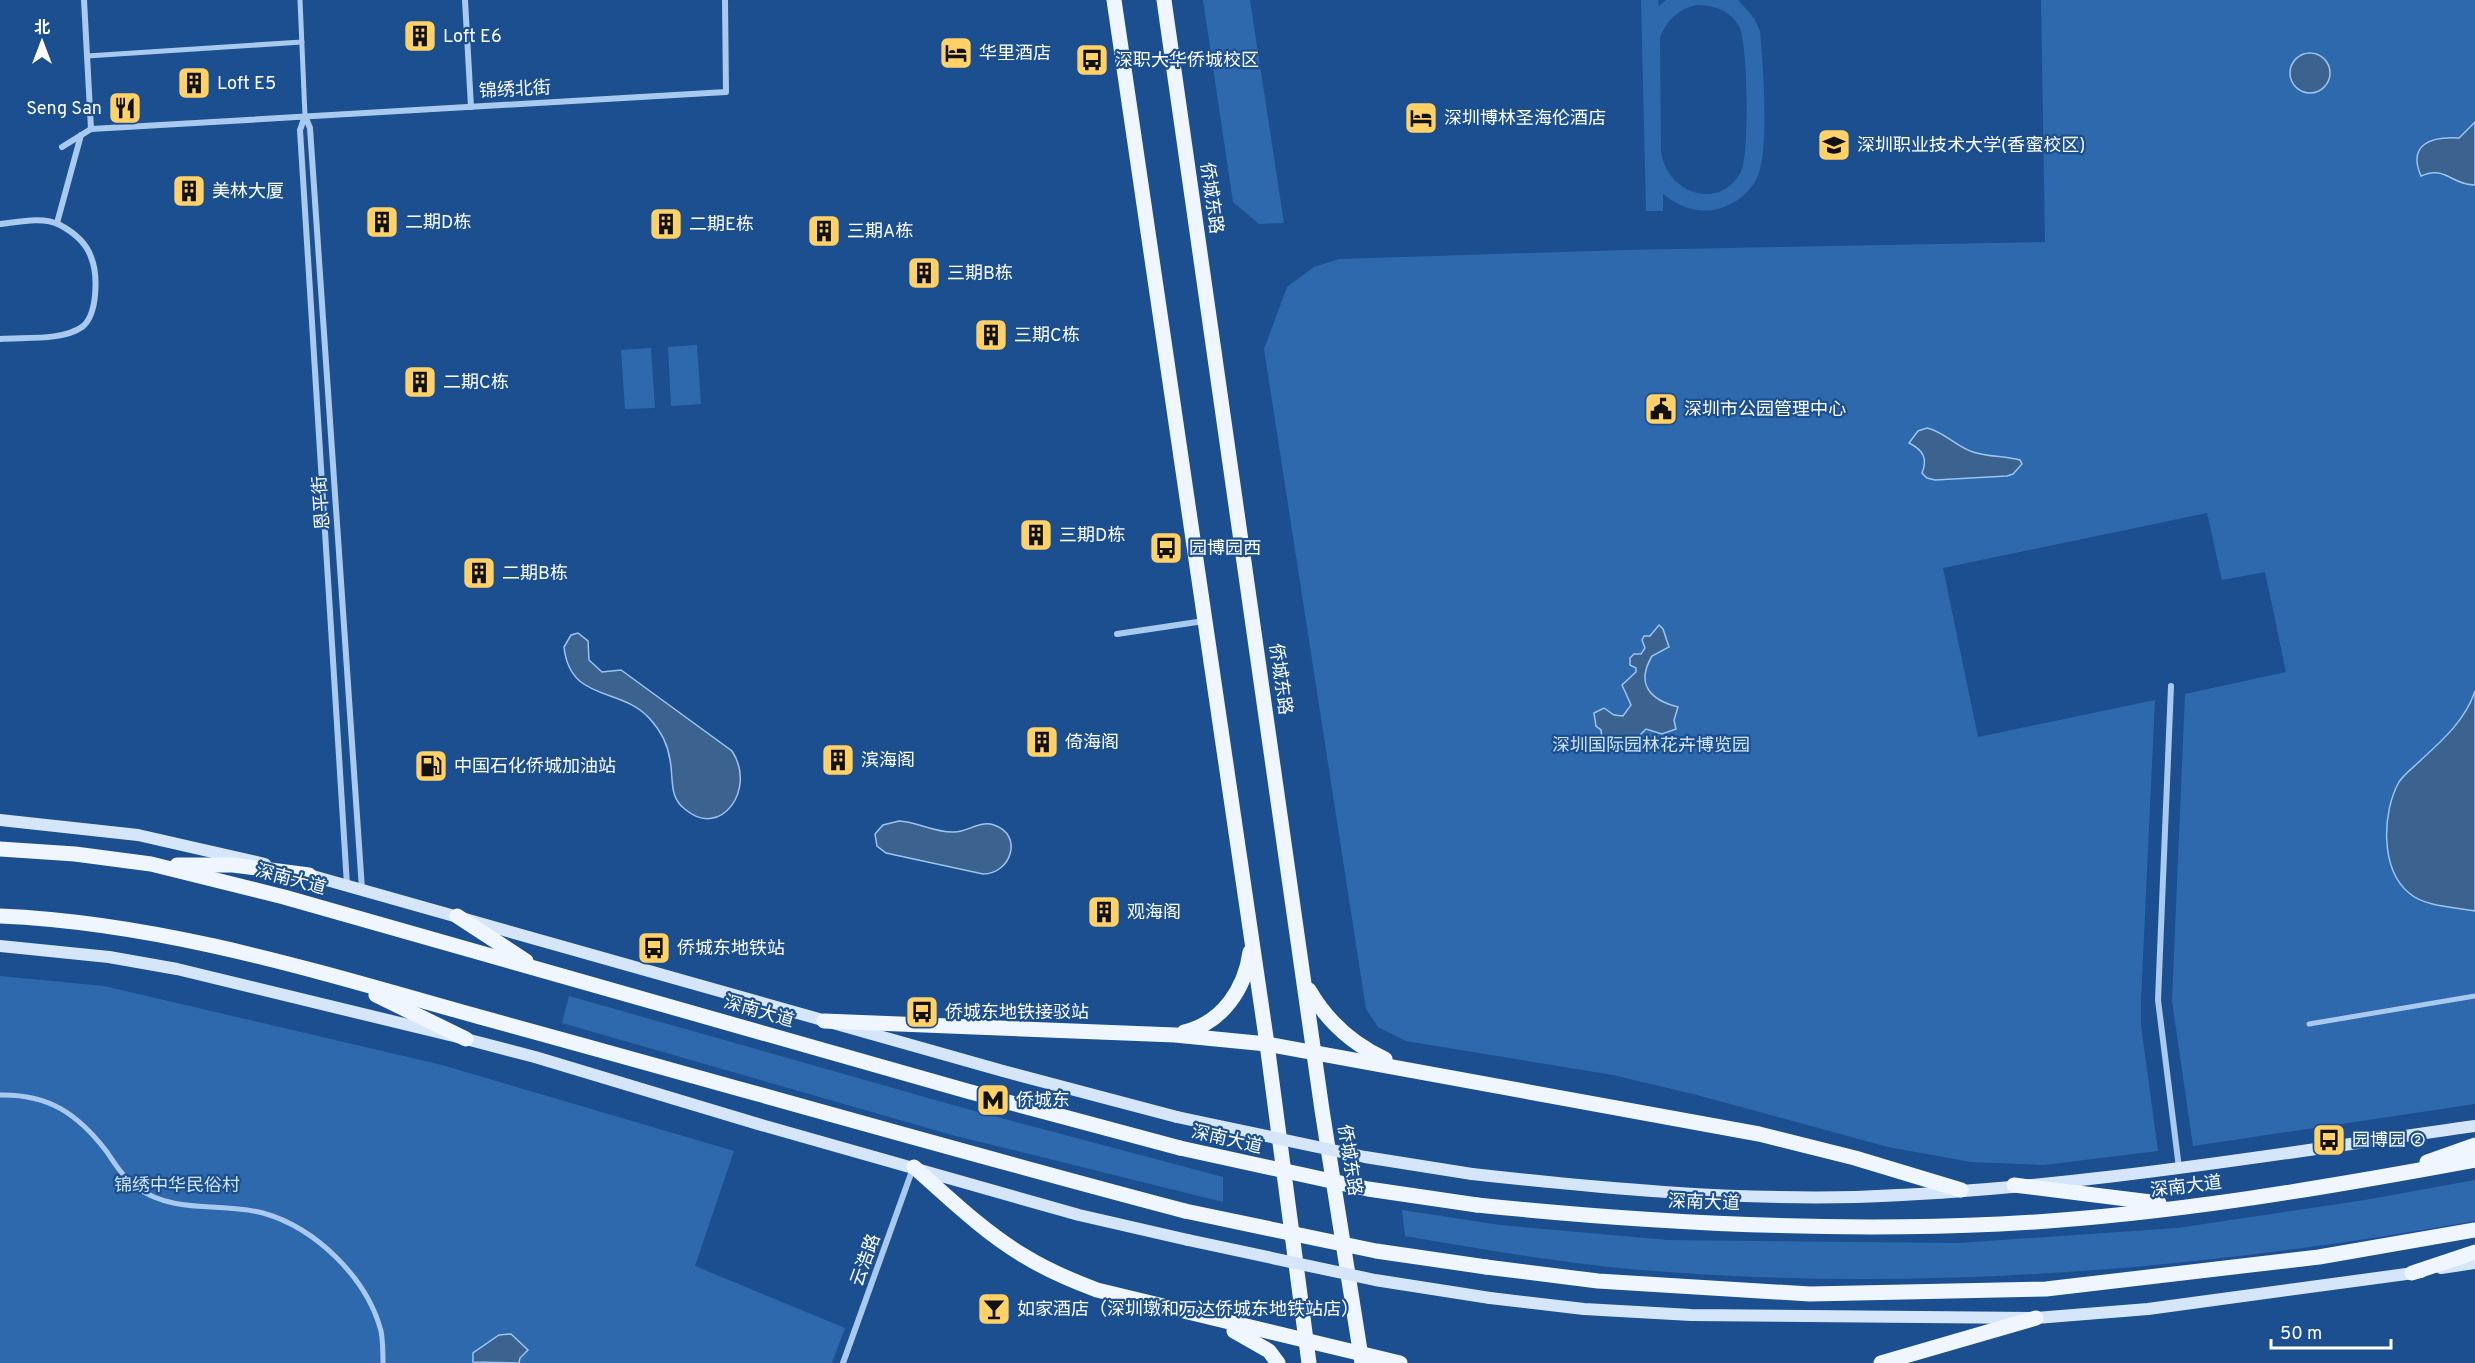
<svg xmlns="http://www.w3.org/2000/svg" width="2475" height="1363" viewBox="0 0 2475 1363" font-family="Overpass,'Noto Sans SC',sans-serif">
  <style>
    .green { fill: #2e69ad; fill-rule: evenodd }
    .water { fill: #3c6290; stroke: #9cc4f0; stroke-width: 1.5 }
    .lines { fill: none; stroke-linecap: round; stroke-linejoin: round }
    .pedestrian { stroke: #a9c9ee; stroke-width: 5 }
    .minor { stroke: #a9c9ee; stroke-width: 6 }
    .secondary { stroke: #d6e6fa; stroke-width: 12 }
    .primary { stroke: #f0f6ff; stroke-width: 15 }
    .secondary-bridge { stroke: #d6e6fa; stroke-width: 12 }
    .primary-bridge { stroke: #f0f6ff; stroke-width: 15 }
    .labels { text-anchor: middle; stroke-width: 4.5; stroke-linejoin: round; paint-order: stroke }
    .poi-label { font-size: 18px; fill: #fff; stroke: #1b4f8f; text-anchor: start }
    .street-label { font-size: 18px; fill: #fff; stroke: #1b4f8f }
    .park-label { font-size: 18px; fill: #cfe3fa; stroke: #1b4f8f }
  </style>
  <rect width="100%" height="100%" fill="#1b4f8f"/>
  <!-- green -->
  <g class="green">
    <polygon points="1203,0 1250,0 1284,223 1259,224 1233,202"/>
    <path d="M 1641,0 L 1658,0 L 1659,6 L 1666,0 L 1738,0 L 1754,18 L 1760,31 C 1763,61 1770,154 1757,178 C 1749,194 1735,204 1718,209 C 1698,214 1679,207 1663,194 L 1663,211 L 1646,211 ZM 1696,5 C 1713,5 1730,10 1739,26 C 1748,42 1750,156 1741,172 C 1719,212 1667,193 1661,152 L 1660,38 C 1667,20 1677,10 1696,5 Z"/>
    <polygon points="2041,0 2475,0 2475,1104 2193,1146 2172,1001 2185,694 2286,672 2265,572 2222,580 2207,513 1943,568 1978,737 2155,700 2141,1000 2141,1025 2158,1151 2044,1165 1971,1162 1888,1147 1697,1095 1613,1075 1406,1041 1378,1027 1366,1009 1264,349 1287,287 1314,267 1339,259 1625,250 2045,242"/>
    <polygon points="697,345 701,404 671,406 668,347"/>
    <polygon points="651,348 655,408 625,409 621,350"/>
    <polygon points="0,976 104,986 442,1065 734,1151 695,1266 845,1328 832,1363 0,1363"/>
    <polygon points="569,996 960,1107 1223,1177 1223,1202 952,1135 562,1023"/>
    <path d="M 2475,1180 L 2475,1221 C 2210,1268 1936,1292 1668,1272 C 1579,1266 1492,1251 1405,1236 L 1402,1210 L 1500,1225 L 1668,1240 L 1958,1243 L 2177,1228 L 2365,1200 Z"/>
  </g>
  <!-- water -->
  <g class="water">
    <circle cx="2310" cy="73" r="20"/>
    <path d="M 2475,122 L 2475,185 C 2451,185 2446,165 2421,176 C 2407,144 2432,136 2459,138 Z"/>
    <path d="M 1927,428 C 1945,432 1956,447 1973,452 C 1988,457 2005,456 2020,460 L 2022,464 L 2013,474 L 2007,476 L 1935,480 L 1927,478 L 1922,473 C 1928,458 1923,450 1909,443 L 1918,431 Z"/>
    <path d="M 1659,625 L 1663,629 L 1669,647 L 1652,656 C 1635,685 1651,700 1678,707 L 1674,720 L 1676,729 L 1662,734 L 1646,729 L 1641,734 L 1639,741 L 1626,747 L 1621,744 L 1603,748 L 1601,730 L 1596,726 L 1594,713 L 1604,708 L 1614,715 L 1623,716 L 1631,705 L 1622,685 L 1636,672 L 1636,668 L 1630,665 L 1630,658 L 1634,654 L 1641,654 L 1645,648 L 1642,640 L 1644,636 L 1650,636 Z"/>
    <path d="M 578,633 L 588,641 L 589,660 L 602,672 L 621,670 L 732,751 C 757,789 721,839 686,810 C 668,797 674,779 670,760 C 668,745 660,730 650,719 C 621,686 570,703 564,647 L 571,635 Z"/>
    <path d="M 2475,691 L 2475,911 C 2455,907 2425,907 2409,893 C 2380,869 2382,812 2399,782 C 2404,774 2415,766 2422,759 C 2443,740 2466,719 2475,691 Z"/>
    <path d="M 899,821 C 918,822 935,833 954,832 C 968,832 980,820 994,825 C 1024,835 1011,874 983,874 L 886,853 L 877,846 L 875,834 L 883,825 Z"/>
    <polygon points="511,1334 528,1350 520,1358 519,1363 473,1362 473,1353 499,1335"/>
  </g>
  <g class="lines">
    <!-- pedestrian -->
    <g class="pedestrian">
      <polyline points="300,0 305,116"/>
      <polyline points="87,56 302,42"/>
      <polyline points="2309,1024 2475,996"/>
      <path d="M 0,1095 C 49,1094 78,1114 107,1152 C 115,1164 124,1178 136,1187 C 175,1215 220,1202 263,1213 C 316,1228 367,1278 381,1331 C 383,1341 383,1353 383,1363"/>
    </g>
    <!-- minor -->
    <g class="minor">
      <polyline points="84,0 91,129 726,92 725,0"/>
      <polyline points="465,0 471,107"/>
      <polyline points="305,116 310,128 362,889"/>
      <polyline points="305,116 300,130 347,885"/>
      <polyline points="62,147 91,129"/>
      <polyline points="57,223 81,135"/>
      <path d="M 0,224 C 18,222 43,216 60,225 C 73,232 86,242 91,257 C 98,274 98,315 82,327 C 62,341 24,337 0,339"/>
      <polyline points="1117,634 1204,621"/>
      <polyline points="2171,686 2158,1000 2179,1168"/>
      <polyline points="843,1363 913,1168"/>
    </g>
    <!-- secondary -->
    <g class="secondary">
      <polyline points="0,820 138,835 265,864"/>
      <polyline points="302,873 1003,1071 1177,1117"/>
      <polyline points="0,946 109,957 177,969 466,1039 535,1057 758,1124 1079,1215 1188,1240"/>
      <path d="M 1472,1174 C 1599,1188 1729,1200 1856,1197 C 2064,1190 2270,1155 2475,1126"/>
      <polyline points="2441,1268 2475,1263"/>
      <polyline points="1490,1298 1584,1309 1691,1315 2036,1318 2148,1309 2421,1272"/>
    </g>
    <!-- primary -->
    <g class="primary">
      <polyline points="1114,0 1267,1044 1309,1363"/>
      <polyline points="1164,0 1322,1110 1362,1363"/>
      <polyline points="0,849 75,854 151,864 284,897 967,1091 1180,1148"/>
      <polyline points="177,865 233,865 309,875"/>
      <path d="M 0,916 C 165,923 322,973 480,1017 C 715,1081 949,1149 1185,1211"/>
      <polyline points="457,916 526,961"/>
      <path d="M 1309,990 C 1327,1021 1352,1044 1385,1059"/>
      <polyline points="376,995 466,1039"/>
      <polyline points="824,1021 1175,1035 1267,1044 1759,1134 1855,1158 1961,1190"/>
      <path d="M 1184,1032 C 1222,1023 1245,989 1250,952"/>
      <polyline points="2427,1162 2475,1145"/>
      <path d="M 914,1167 C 949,1198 985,1233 1026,1257 C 1049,1271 1073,1281 1097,1290 L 1400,1363"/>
      <polyline points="2014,1185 2159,1203"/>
      <path d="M 1477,1205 C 1650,1223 1826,1232 2000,1224 C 2160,1216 2318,1189 2475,1160"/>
      <polyline points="1486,1267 1598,1281 1810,1294 2046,1289 2319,1257 2475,1230"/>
      <polyline points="2412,1273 2475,1252"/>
      <polyline points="1234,1331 1269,1351 1278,1363"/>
      <polyline points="1881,1363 2036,1318"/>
    </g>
    <!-- secondary-bridge -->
    <g class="secondary-bridge">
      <polyline points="1177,1117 1365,1157 1472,1174"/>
      <polyline points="1188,1240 1375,1280 1490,1298"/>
    </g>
    <!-- primary-bridge -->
    <g class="primary-bridge">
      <polyline points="1180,1148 1368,1189 1477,1205"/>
      <polyline points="1185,1211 1376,1251 1486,1267"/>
    </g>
  </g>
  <!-- icons -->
  <defs>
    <g id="building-square" transform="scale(1.725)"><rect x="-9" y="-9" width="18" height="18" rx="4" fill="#ffd166" stroke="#1b4f8f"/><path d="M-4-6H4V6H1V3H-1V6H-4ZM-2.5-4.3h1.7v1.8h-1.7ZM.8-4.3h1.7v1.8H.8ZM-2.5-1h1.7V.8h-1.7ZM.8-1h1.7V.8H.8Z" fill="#111"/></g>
    <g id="hotel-square" transform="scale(1.725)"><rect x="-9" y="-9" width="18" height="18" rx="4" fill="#ffd166" stroke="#1b4f8f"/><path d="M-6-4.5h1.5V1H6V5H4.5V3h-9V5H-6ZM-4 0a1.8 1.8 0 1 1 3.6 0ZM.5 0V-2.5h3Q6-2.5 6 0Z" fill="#111"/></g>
    <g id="bus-square" transform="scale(1.725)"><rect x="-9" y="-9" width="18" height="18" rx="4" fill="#ffd166" stroke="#1b4f8f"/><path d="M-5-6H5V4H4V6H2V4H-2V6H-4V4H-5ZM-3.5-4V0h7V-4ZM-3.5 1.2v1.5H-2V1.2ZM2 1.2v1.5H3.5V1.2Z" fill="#111"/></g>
    <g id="restaurant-square" transform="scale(1.725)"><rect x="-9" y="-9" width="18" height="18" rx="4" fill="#ffd166" stroke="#1b4f8f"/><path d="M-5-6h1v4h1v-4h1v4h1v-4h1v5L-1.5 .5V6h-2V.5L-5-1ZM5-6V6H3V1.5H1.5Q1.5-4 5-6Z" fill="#111"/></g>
    <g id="university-square" transform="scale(1.725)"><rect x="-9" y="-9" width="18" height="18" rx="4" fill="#ffd166" stroke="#1b4f8f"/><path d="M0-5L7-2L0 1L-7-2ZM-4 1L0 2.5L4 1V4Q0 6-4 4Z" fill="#111"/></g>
    <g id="civic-square" transform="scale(1.725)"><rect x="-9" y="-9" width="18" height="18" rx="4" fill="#ffd166" stroke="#1b4f8f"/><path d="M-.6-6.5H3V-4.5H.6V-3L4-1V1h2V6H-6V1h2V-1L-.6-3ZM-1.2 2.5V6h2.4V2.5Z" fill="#111"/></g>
    <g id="fuel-square" transform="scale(1.725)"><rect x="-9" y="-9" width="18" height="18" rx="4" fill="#ffd166" stroke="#1b4f8f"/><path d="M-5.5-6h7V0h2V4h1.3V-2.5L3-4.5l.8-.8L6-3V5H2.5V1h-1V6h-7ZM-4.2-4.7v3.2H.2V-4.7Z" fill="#111"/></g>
    <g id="metro-square" transform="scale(1.725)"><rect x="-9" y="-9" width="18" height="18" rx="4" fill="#ffd166" stroke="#1b4f8f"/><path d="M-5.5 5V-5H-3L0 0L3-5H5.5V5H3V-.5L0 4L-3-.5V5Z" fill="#111"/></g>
    <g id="bar-square" transform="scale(1.725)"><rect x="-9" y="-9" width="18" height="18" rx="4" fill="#ffd166" stroke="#1b4f8f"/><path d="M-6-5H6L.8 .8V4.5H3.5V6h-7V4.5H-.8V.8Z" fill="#111"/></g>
  </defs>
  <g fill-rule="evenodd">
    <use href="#building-square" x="420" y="36"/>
    <use href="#hotel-square" x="956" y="53"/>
    <use href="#bus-square" x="1092" y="60"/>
    <use href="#building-square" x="194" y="83"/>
    <use href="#restaurant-square" x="125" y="108"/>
    <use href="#hotel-square" x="1421" y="118"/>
    <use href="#university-square" x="1834" y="145"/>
    <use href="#building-square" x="189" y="191"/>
    <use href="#building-square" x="382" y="222"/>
    <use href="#building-square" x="666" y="224"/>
    <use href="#building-square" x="824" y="231"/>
    <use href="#building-square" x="924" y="273"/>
    <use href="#building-square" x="991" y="335"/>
    <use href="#building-square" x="420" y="382"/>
    <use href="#civic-square" x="1661" y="409"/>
    <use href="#building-square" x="1036" y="535"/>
    <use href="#bus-square" x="1166" y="548"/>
    <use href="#building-square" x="479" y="573"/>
    <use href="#building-square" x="1042" y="742"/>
    <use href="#building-square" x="838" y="760"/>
    <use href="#fuel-square" x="431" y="766"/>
    <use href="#building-square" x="1104" y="912"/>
    <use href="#bus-square" x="654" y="948"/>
    <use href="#bus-square" x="922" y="1012"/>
    <use href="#metro-square" x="993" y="1100"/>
    <use href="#bus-square" x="2329" y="1140"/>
    <use href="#bar-square" x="994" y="1309"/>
  </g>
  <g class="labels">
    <!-- poi labels -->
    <g class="poi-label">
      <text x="443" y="42">Loft E6</text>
      <text x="979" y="59">华里酒店</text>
      <text x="1115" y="66">深职大华侨城校区</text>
      <text x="217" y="89">Loft E5</text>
      <text x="102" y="114" text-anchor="end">Seng San</text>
      <text x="1444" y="124">深圳博林圣海伦酒店</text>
      <text x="1857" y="151">深圳职业技术大学(香蜜校区)</text>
      <text x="212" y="197">美林大厦</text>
      <text x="405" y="228">二期D栋</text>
      <text x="689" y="230">二期E栋</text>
      <text x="847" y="237">三期A栋</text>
      <text x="947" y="279">三期B栋</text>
      <text x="1014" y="341">三期C栋</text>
      <text x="443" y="388">二期C栋</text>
      <text x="1684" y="415">深圳市公园管理中心</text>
      <text x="1059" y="541">三期D栋</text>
      <text x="1189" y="554">园博园西</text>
      <text x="502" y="579">二期B栋</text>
      <text x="1065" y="748">倚海阁</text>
      <text x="861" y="766">滨海阁</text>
      <text x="454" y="772">中国石化侨城加油站</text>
      <text x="1127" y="918">观海阁</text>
      <text x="677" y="954">侨城东地铁站</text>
      <text x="945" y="1018">侨城东地铁接驳站</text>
      <text x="1016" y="1106">侨城东</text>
      <text x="2352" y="1146">园博园 ②</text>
      <text x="1017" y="1315">如家酒店（深圳墩和万达侨城东地铁站店）</text>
    </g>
    <!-- street labels -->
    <g class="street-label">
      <text transform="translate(515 89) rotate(-3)" y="6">锦绣北街</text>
      <text transform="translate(1212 198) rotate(82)" y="6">侨城东路</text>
      <text transform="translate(321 503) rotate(-94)" y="6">恩平街</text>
      <text transform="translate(1281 679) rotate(82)" y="6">侨城东路</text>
      <text transform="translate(291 879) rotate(15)" y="6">深南大道</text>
      <text transform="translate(759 1011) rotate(16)" y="6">深南大道</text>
      <text transform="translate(1227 1139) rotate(13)" y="6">深南大道</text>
      <text transform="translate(1350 1160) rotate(81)" y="6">侨城东路</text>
      <text transform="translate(2186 1186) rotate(-7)" y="6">深南大道</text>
      <text transform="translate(1704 1202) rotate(2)" y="6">深南大道</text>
      <text transform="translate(865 1260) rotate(-70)" y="6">云浩路</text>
    </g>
    <!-- park labels -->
    <g class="park-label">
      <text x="1651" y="751">深圳国际园林花卉博览园</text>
      <text x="177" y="1191">锦绣中华民俗村</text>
    </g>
  </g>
  <!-- north arrow -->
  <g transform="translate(42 42)" stroke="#1b4f8f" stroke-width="4.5" paint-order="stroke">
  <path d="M0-4.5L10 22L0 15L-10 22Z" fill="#ffffff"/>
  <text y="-9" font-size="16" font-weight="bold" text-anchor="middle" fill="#ffffff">北</text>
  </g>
  <!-- scale -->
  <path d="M2271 1339v9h120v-9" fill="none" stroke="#ffffff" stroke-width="3"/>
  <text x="2280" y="1339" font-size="18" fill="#ffffff" stroke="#1b4f8f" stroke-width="4.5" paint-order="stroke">50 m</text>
</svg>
